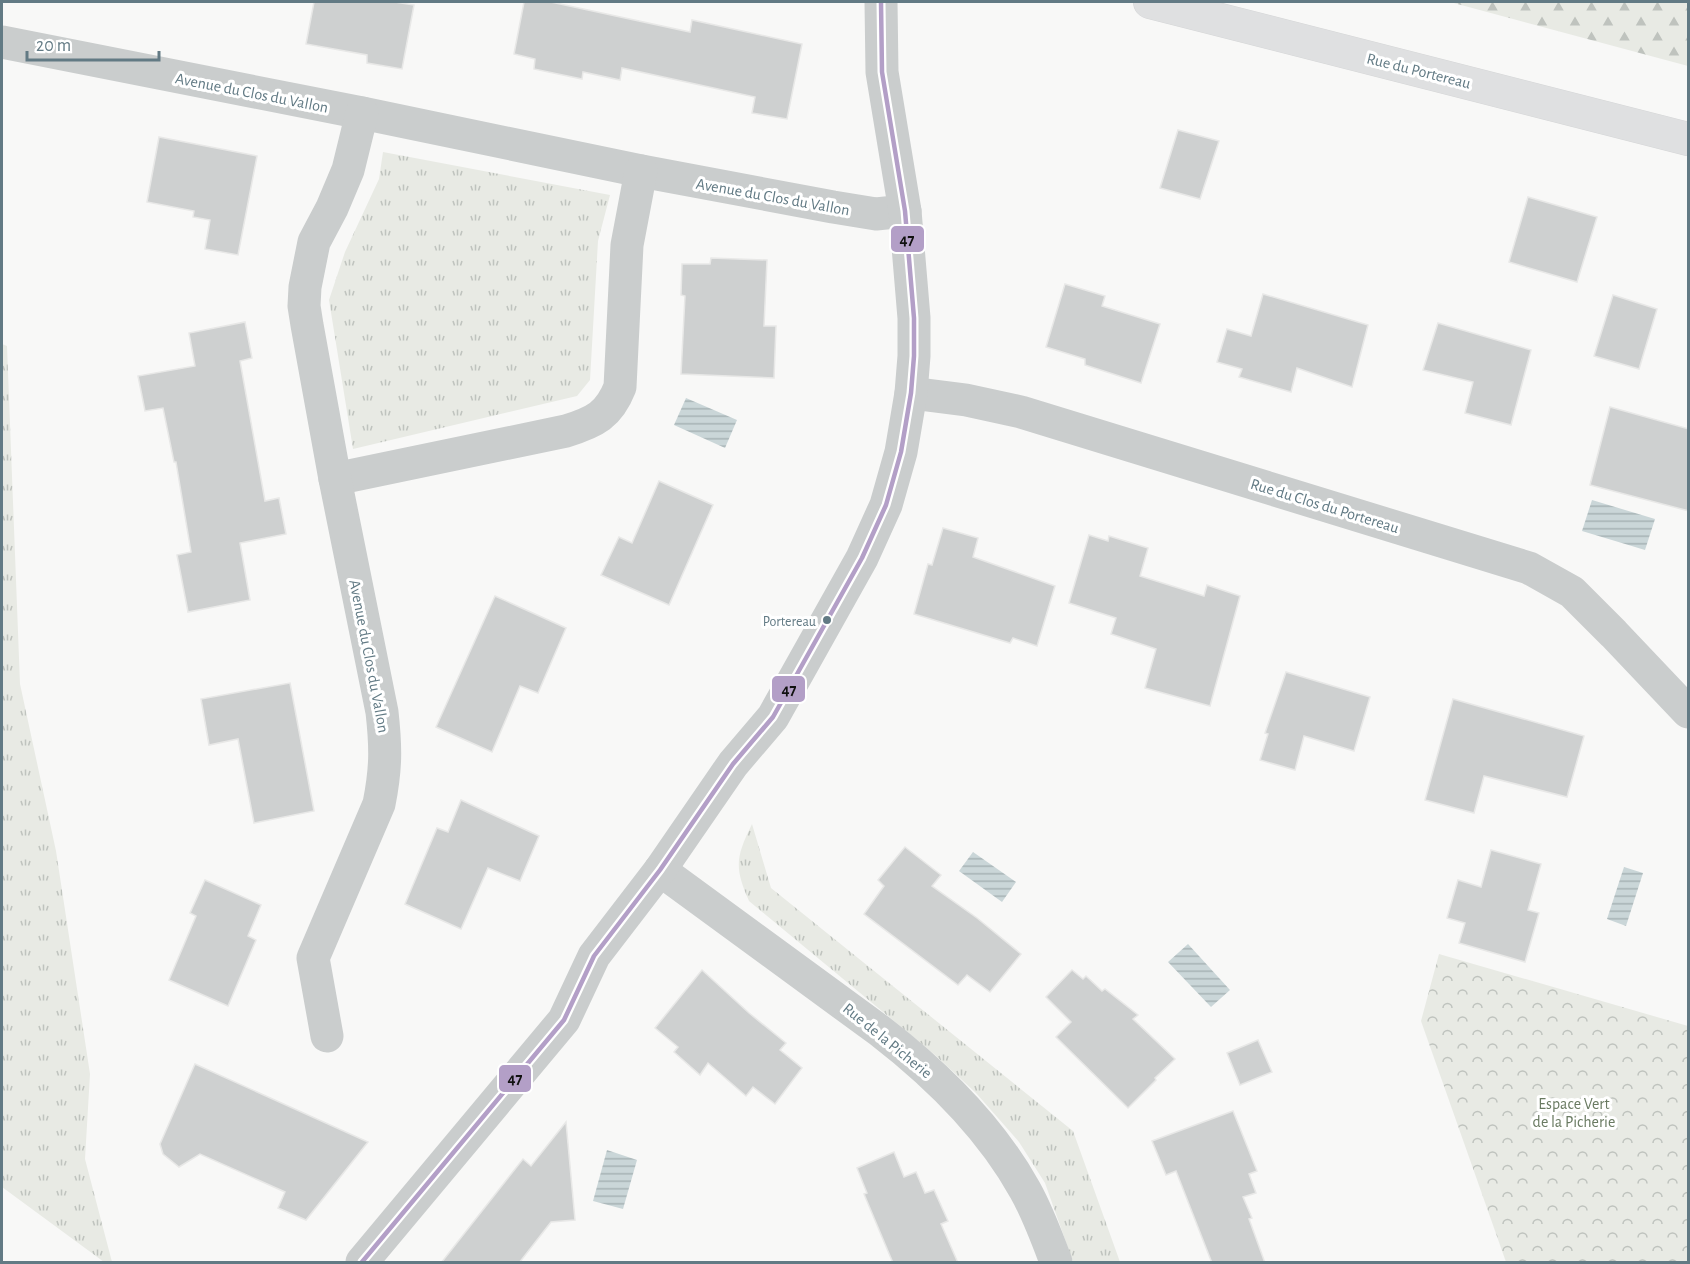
<svg xmlns="http://www.w3.org/2000/svg" width="1690" height="1264" viewBox="0 0 1690 1264" font-family="'Alegreya Sans',sans-serif">
  <style>
    .grass { fill: url(#grass-tufts) }
    .forest { fill: url(#forest-firs) }
    .park { fill: url(#park-crowns) }
    .water { fill: url(#water-rules) }
    .building { fill: #ced0d0; stroke: #e8e8e7; stroke-width: 1.5 }
    .lines { fill: none; stroke-linecap: round; stroke-linejoin: round }
    .secondary-casing { stroke: #d5d6d7; stroke-width: 34 }
    .street { stroke: #cacdcd; stroke-width: 33 }
    .secondary { stroke: #dfe0e1; stroke-width: 33 }
    .bus-1-casing { stroke: #fff; stroke-width: 9 }
    .bus-1 { stroke: #b39fc7; stroke-width: 4.5 }
    .bus-dot { fill: #627a84; stroke: #fff; stroke-width: 2 }
    .labels { text-anchor: middle; stroke-width: 6; stroke-linejoin: round; paint-order: stroke }
    .bus-label { font-size: 14px; fill: #627a84; stroke: #fff; text-anchor: end }
    .street-label { font-size: 16px; fill: #627a84; stroke: #fff }
    .park-label { font-size: 16px; fill: #697a61; stroke: #fff }
    .line-badge { stroke: #fff; stroke-width: 2 }
    .pale-badge-label { font-size: 16px; text-anchor: middle; font-weight: bold; fill: #111 }
  </style>
  <defs>
    <pattern id="grass-tufts" width="24" height="20" patternUnits="userSpaceOnUse" patternTransform="scale(1.5)"><rect width="24" height="20" fill="#e8eae4"/><path d="M3 7l-1-3M5 7V3M7 7l1-3M15 17l-1-3M17 17v-4M19 17l1-3" fill="none" stroke="#bfc3be"/></pattern>
    <pattern id="forest-firs" width="22" height="20" patternUnits="userSpaceOnUse" patternTransform="scale(1.5)"><rect width="22" height="20" fill="#e8eae4"/><path d="M5 1l3.5 6h-7zM16 11l3.5 6h-7z" fill="#bfc3be"/></pattern>
    <pattern id="park-crowns" width="20" height="18" patternUnits="userSpaceOnUse" patternTransform="scale(1.5)"><rect width="20" height="18" fill="#e8eae4"/><path d="M2 6a3 3 0 1 1 6 0M12 15a3 3 0 1 1 6 0" fill="none" stroke="#bfc3be"/></pattern>
    <pattern id="water-rules" width="6" height="5" patternUnits="userSpaceOnUse" patternTransform="scale(1.5)"><rect width="6" height="5" fill="#cad6d8"/><path d="M0 2.5h6" fill="none" stroke="#a7b3b5"/></pattern>
  </defs>
  <rect width="100%" height="100%" fill="#f8f8f7"/>
  <!-- grass -->
  <g class="grass">
    <polygon points="383,152 610,195 598,241 590,380 577,396 353,449 329,300 345,252 379,179"/>
    <polygon points="2,344 7,346 20,684 56,851 90,1074 85,1159 112,1262 104,1262 2,1187"/>
    <path d="M 752,824 L 771,888 L 1073,1131 L 1120,1262 L 1073,1262 L 1045,1183 L 1019,1142 L 976,1093 L 935,1055 L 749,901 C 734,867 736,857 752,824 Z"/>
  </g>
  <!-- forest -->
  <polygon class="forest" points="1450,2 1688,2 1688,66"/>
  <!-- park -->
  <polygon class="park" points="1439,954 1688,1026 1688,1262 1506,1262 1421,1021"/>
  <!-- water -->
  <g class="water">
    <polygon points="686,398 737,420 725,448 674,425"/>
    <polygon points="1592,500 1655,519 1645,550 1582,531"/>
    <polygon points="973,852 1016,882 1002,902 959,871"/>
    <polygon points="1624,867 1643,873 1626,926 1607,919"/>
    <polygon points="1188,944 1230,990 1211,1007 1168,962"/>
    <polygon points="607,1150 637,1160 623,1209 593,1201"/>
  </g>
  <!-- building -->
  <g class="building">
    <polygon points="314,2 395,2 414,5 402,69 367,63 367,55 306,44"/>
    <polygon points="524,2 551,2 690,32 692,20 802,44 787,119 752,113 755,97 622,68 620,80 583,72 582,79 534,69 535,59 514,54"/>
    <polygon points="1178,130 1219,141 1200,199 1160,188"/>
    <polygon points="159,137 257,156 238,255 205,249 210,220 193,217 194,211 147,202"/>
    <polygon points="1528,197 1597,217 1577,282 1509,262"/>
    <polygon points="711,258 767,260 764,326 776,326 774,378 681,374 685,296 681,295 682,264 710,264"/>
    <polygon points="1065,284 1105,296 1102,306 1160,324 1141,383 1085,365 1085,359 1046,347"/>
    <polygon points="1263,294 1368,325 1352,387 1297,368 1291,392 1239,377 1242,369 1217,362 1227,329 1251,336"/>
    <polygon points="1613,295 1657,309 1639,369 1594,356"/>
    <polygon points="245,322 252,358 240,361 265,501 279,498 286,534 240,543 250,600 188,612 177,555 191,552 176,462 174,462 163,408 145,411 138,376 195,366 189,333"/>
    <polygon points="1438,323 1531,350 1511,425 1465,413 1473,382 1423,370"/>
    <polygon points="1610,407 1689,429 1689,511 1590,485"/>
    <polygon points="659,481 713,505 669,605 601,575 619,537 632,543"/>
    <polygon points="943,528 978,538 973,557 1055,586 1037,646 1013,638 1010,643 914,614 928,564 932,565"/>
    <polygon points="1089,535 1108,541 1109,536 1148,548 1140,576 1204,596 1207,585 1240,596 1210,706 1145,688 1156,649 1111,634 1116,618 1069,603"/>
    <polygon points="495,596 566,628 538,693 520,686 492,752 436,727"/>
    <polygon points="1286,672 1370,697 1354,751 1304,736 1295,770 1260,760 1268,734 1265,733"/>
    <polygon points="290,683 314,811 254,823 238,739 209,745 201,699"/>
    <polygon points="1453,699 1584,736 1567,797 1484,776 1474,813 1425,800"/>
    <polygon points="461,800 539,836 520,881 488,868 461,929 405,904 437,828 448,832"/>
    <polygon points="905,847 941,875 932,886 977,918 1021,954 990,992 967,975 958,985 864,914 884,886 878,880"/>
    <polygon points="1491,850 1541,864 1528,910 1539,913 1525,962 1459,943 1465,923 1447,918 1458,880 1481,887"/>
    <polygon points="205,880 261,905 248,936 256,940 228,1006 169,980 196,916 190,913"/>
    <polygon points="702,970 749,1013 786,1043 780,1050 802,1068 775,1104 753,1087 746,1096 708,1063 700,1075 674,1052 678,1047 655,1028"/>
    <polygon points="1072,970 1083,979 1086,976 1102,991 1105,989 1138,1015 1133,1019 1175,1059 1155,1078 1156,1080 1128,1108 1056,1037 1071,1022 1046,997"/>
    <polygon points="1258,1040 1272,1072 1240,1085 1227,1053"/>
    <polygon points="195,1064 368,1142 306,1220 278,1208 285,1192 200,1154 179,1167 163,1154 160,1144"/>
    <polygon points="1233,1111 1257,1171 1249,1174 1256,1193 1243,1197 1252,1218 1249,1219 1265,1263 1212,1263 1176,1171 1166,1175 1152,1141"/>
    <polygon points="566,1122 575,1220 551,1222 519,1263 441,1263 523,1159 531,1166"/>
    <polygon points="894,1152 904,1177 916,1172 925,1193 934,1190 948,1221 941,1224 958,1263 893,1263 864,1194 867,1193 857,1168"/>
  </g>
  <g class="lines">
    <!-- secondary casing -->
    <g class="secondary-casing">
      <polyline id="secondary" points="1150,2 1688,139"/>
    </g>
    <!-- street -->
    <g class="street">
      <polyline points="2,42 362,113 641,171 833,207 876,214 905,211"/>
      <polyline points="911,393 966,400 1021,412 1529,568 1572,592 1614,634 1688,712"/>
      <path d="M 335,479 L 566,431 C 595,422 609,415 620,387 L 627,245 L 641,171"/>
      <path d="M 660,870 L 880,1031 C 937,1075 990,1127 1025,1190 C 1038,1213 1047,1238 1056,1262"/>
      <path d="M 327,1036 L 313,958 L 379,804 C 386,769 386,748 382,712 L 335,479 L 307,325 L 304,306 L 305,287 L 314,242 L 332,208 L 348,170 L 362,113"/>
      <polyline points="362,1262 564,1020 594,956 660,870 733,764 773,717 862,558 886,505 901,452 911,393 914,356 914,318 905,211 882,72 881,2"/>
    </g>
    <!-- secondary -->
    <use href="#secondary" class="secondary"/>
    <!-- bus-1 casing -->
    <g class="bus-1-casing">
      <polyline id="bus-1" points="362,1262 564,1020 594,956 660,870 733,764 773,717 862,558 886,505 901,452 911,393 914,356 914,318 905,211 882,72 881,2"/>
    </g>
    <!-- bus-1 -->
    <use href="#bus-1" class="bus-1"/>
  </g>
  <!-- markers -->
  <circle class="bus-dot" cx="827" cy="620" r="5"/>
  <g class="labels">
    <!-- bus labels -->
    <g class="bus-label">
      <text x="816" y="626">Portereau</text>
    </g>
    <!-- street labels -->
    <g class="street-label">
      <text transform="translate(1419 70) rotate(14)" y="6">Rue du Portereau</text>
      <text transform="translate(252 92) rotate(11)" y="6">Avenue du Clos du Vallon</text>
      <text transform="translate(773 196) rotate(10)" y="6">Avenue du Clos du Vallon</text>
      <text transform="translate(1325 505) rotate(17)" y="6">Rue du Clos du Portereau</text>
      <text transform="translate(370 656) rotate(79)" y="6">Avenue du Clos du Vallon</text>
      <text transform="translate(888 1040) rotate(39)" y="6">Rue de la Picherie</text>
    </g>
    <!-- park labels -->
    <g class="park-label">
      <text x="1574" y="1109">Espace Vert<tspan x="1574" dy="18">de la Picherie</tspan></text>
    </g>
  </g>
  <g class="line-badge">
    <rect x="890" y="225" width="35" height="28" rx="6" fill="#b39fc7"/>
    <rect x="771" y="675" width="35" height="28" rx="6" fill="#b39fc7"/>
    <rect x="498" y="1064" width="34" height="29" rx="6" fill="#b39fc7"/>
  </g>
  <g class="pale-badge-label">
    <text x="907" y="245">47</text>
    <text x="789" y="695">47</text>
    <text x="515" y="1084">47</text>
  </g>
  <!-- border -->
  <rect width="1690" height="1264" fill="none" stroke="#627a84" stroke-width="6"/>
  <!-- scale -->
  <path d="M27 51v9h132v-9" fill="none" stroke="#627a84" stroke-width="3"/>
  <text x="36" y="51" font-size="18" fill="#627a84" stroke="#ffffff" stroke-width="4.5" paint-order="stroke">20 m</text>
</svg>
